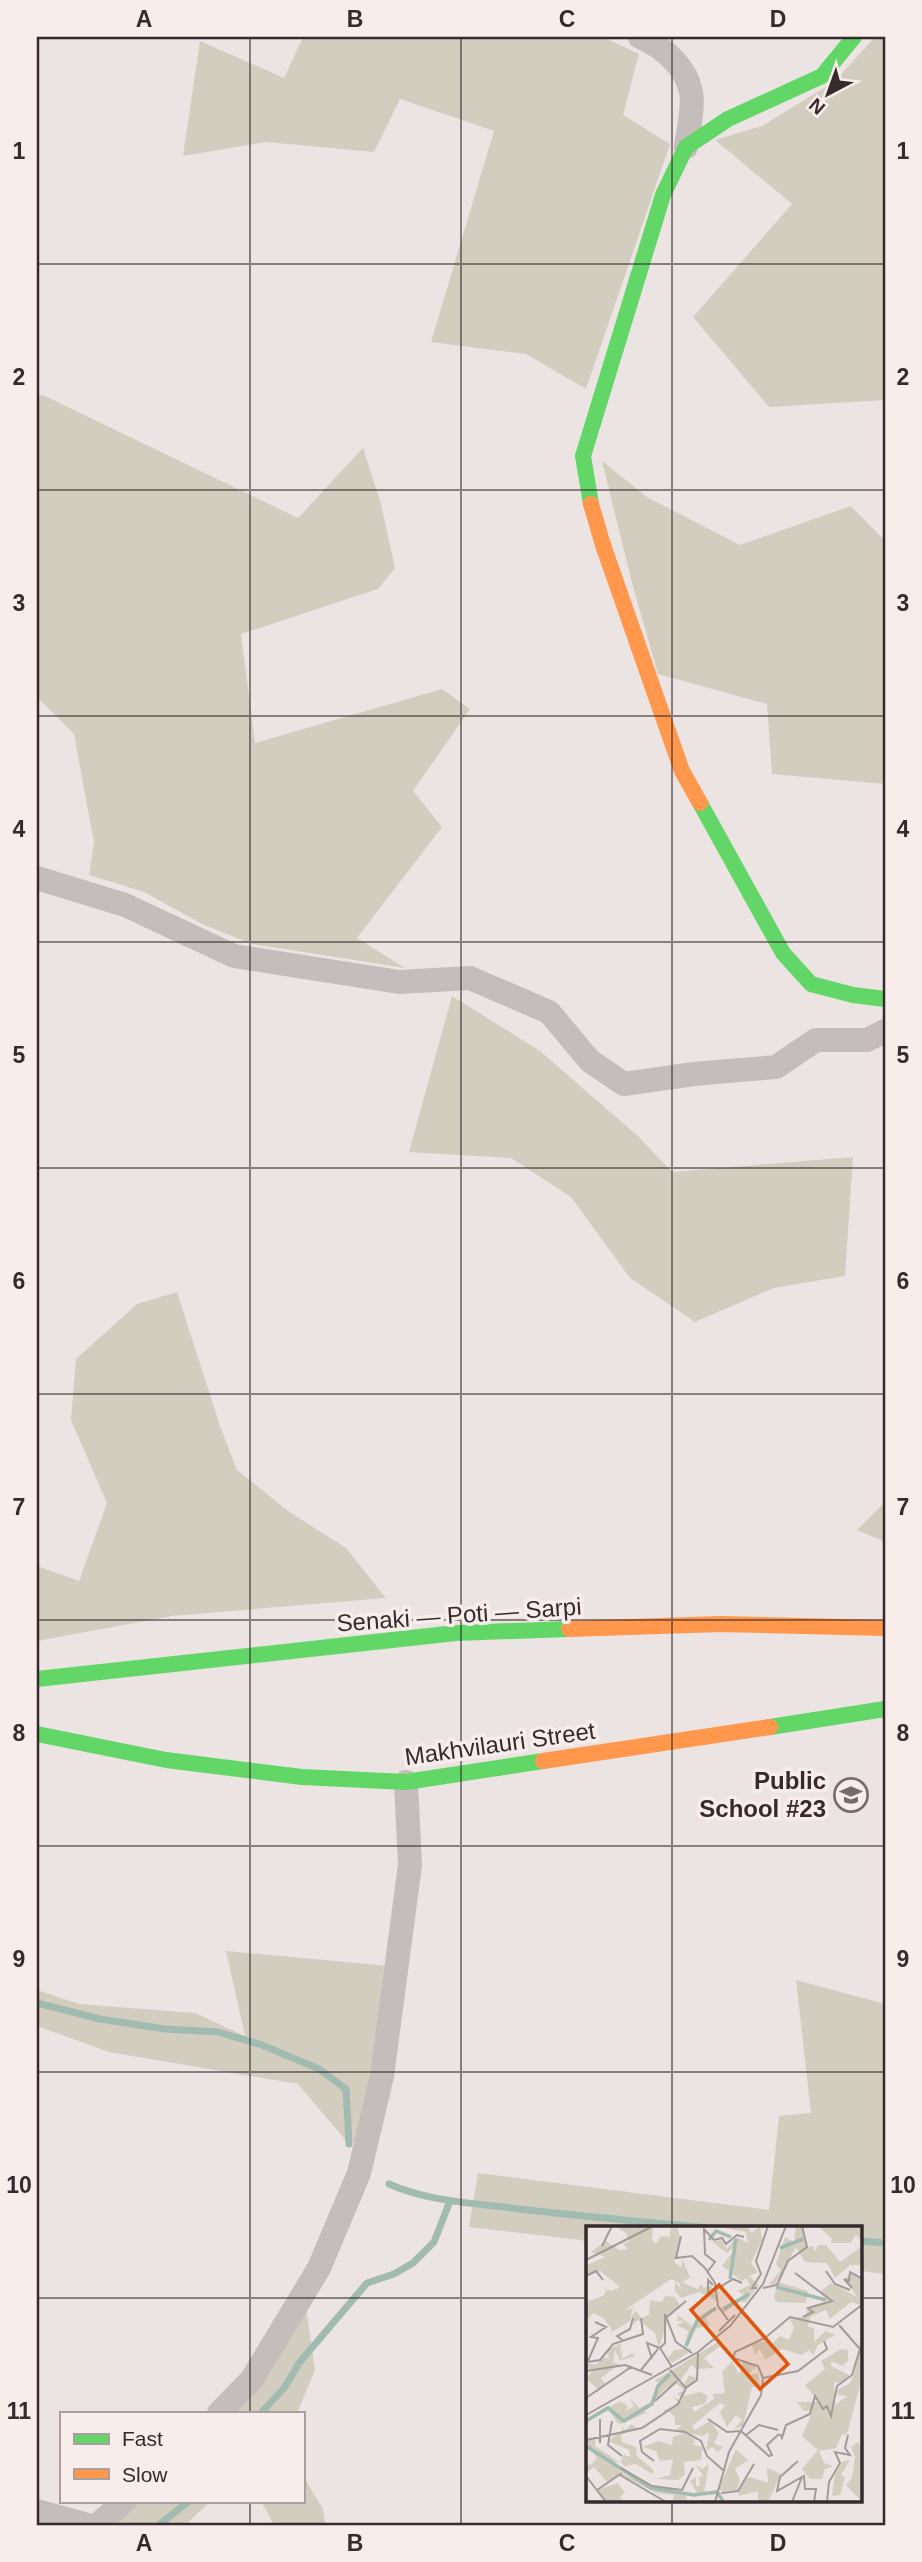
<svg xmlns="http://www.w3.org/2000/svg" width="922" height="2562" viewBox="0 0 922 2562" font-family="Helvetica,sans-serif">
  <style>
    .green { fill: #d2cdbf }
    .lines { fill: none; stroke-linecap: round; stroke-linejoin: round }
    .stream { stroke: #a2bbb0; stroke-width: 7 }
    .street { stroke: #c5bcbc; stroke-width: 24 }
    .fast { stroke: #63d668; stroke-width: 16 }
    .slow { stroke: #ff974d; stroke-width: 16 }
    .grid { fill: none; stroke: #362a2c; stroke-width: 2; stroke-opacity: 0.55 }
    .labels { text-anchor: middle; stroke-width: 7; stroke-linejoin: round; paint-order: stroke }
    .street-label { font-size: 24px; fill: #362a2c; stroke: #f8edeb }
    .poi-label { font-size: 24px; font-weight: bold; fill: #362a2c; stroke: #f8edeb; text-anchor: end }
    .inset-river { fill: none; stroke: #a2bbb0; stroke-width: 3.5 }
    .inset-road { fill: none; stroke: #a39a9a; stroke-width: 2 }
    .view { fill: #df570e; fill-opacity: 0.15; stroke: #df570e; stroke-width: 3.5 }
    .inset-edge { fill: none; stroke: #362a2c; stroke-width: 3.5 }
    .neatline { fill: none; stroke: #362a2c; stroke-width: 2.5 }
    .grid-label { font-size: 23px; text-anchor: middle; font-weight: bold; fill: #362a2c }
  </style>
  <rect width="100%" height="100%" fill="#ece4e3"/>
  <!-- green -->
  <g class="green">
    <polygon points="303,37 603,37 639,54 623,115 670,144 586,389 526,354 431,342 494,131 400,99 374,152 266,142 183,156 200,41 284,78"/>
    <polygon points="875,37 885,37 885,400 769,407 693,317 792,204 715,140 762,126 834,82"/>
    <polygon points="37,395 45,396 298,518 363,448 381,504 395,568 378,589 241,634 255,743 442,689 470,709 413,791 442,827 357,938 405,968 252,944 202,924 144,892 89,875 94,843 74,734 37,697"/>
    <polygon points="602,461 647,497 740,545 851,506 882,538 885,536 885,784 772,774 767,704 658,674 632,583"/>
    <polygon points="452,996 540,1051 639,1137 672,1172 853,1157 845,1276 774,1288 695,1322 630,1278 571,1197 511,1158 409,1152"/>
    <polygon points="177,1292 220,1426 237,1470 288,1511 346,1548 386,1598 172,1616 37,1641 37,1566 79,1581 107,1503 71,1420 76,1359 137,1304"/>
    <polygon points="885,1502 885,1542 857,1530"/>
    <polygon points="226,1951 400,1967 371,2131 349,2144 298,2084 109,2052 37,2026 37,1990 79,2004 195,2013 245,2036"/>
    <polygon points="796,1980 885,2004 885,2274 861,2271 861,2228 588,2228 588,2241 469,2227 478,2173 769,2210 779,2116 811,2113"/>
    <polygon points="306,2307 315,2370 297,2413 225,2413"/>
    <polygon points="303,2476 323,2509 325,2525 274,2525 261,2501 303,2501"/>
    <polygon points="127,2501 211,2501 185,2525 101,2525"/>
  </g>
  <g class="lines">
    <!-- stream -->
    <g class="stream">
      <polyline points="37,2003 100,2019 165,2029 218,2032 262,2045 319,2069 346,2089 349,2144"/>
      <path d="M 389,2184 C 427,2201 470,2203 511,2208 C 577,2216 644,2222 710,2228"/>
      <polyline points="861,2241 885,2243"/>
      <polyline points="261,2413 285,2387 299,2363 367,2283 394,2274 413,2263 434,2242 450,2201"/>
      <polyline points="159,2525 189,2501"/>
    </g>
    <!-- street -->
    <g class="street">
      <path d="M 640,37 C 663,47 686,66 691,92 C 694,108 688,131 686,147"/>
      <polyline points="37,878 125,905 234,956 399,982 470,978 549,1012 590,1061 624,1084 694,1074 776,1067 816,1040 867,1040 885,1031"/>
      <polyline points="219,2413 252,2379 319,2268 359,2173 382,2076 410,1865 406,1782"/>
      <polyline points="37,2511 88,2525"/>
      <polyline points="97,2525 125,2501"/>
    </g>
    <!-- fast -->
    <g class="fast">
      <polyline points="591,504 583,456 663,195 686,147 728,119 822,76 854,37"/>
      <polyline points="700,803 783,953 811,984 853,995 885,999"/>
      <polyline points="37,1679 456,1633 569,1629"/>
      <polyline points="770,1727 885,1709"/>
      <polyline points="37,1734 166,1760 302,1777 406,1782 543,1761"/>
    </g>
    <!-- slow -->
    <g class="slow">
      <polyline points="591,504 603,545 682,771 700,803"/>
      <polyline points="569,1629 721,1624 885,1628"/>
      <polyline points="543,1761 770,1727"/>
    </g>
  </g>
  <!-- grid -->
  <path class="grid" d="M 250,37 L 250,2413M 461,37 L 461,2525M 672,37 L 672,2228M 37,264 L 885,264M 37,490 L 885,490M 37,716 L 885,716M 37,942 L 885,942M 37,1168 L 885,1168M 37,1394 L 885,1394M 37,1620 L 885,1620M 37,1846 L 885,1846M 37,2072 L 885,2072M 37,2298 L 588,2298M 861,2298 L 885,2298M 250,2501 L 250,2525M 672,2501 L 672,2525"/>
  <!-- icons -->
  <defs>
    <g id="school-ring" transform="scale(1.75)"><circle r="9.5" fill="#f8edeb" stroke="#766b6c" stroke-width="1.5"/><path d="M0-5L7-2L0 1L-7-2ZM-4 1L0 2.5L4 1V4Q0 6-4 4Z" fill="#766b6c"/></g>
  </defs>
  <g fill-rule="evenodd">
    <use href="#school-ring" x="851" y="1795"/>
  </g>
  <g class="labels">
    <!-- street labels -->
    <g class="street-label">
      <text transform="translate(459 1615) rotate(-4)" y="8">Senaki — Poti — Sarpi</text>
      <text transform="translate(500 1744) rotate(-8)" y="8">Makhvilauri Street</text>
    </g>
    <!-- poi labels -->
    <g class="poi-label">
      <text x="826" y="1789">Public<tspan x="826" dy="28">School #23</tspan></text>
    </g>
  </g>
  <!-- overview -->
  <g transform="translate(586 2226)">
    <rect width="276" height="276" fill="#ece4e3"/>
    <path d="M 29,0 L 67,0 L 66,14 L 70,18 L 75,10 L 84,11 L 85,0 L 91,0 L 95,14 L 88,36 L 95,41 L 97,34 L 104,52 L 96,56 L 111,63 L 116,58 L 117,62 L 125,59 L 128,68 L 129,60 L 131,75 L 113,66 L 95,72 L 89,65 L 89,56 L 96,64 L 93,57 L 85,53 L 39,84 L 47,82 L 44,95 L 26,106 L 26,112 L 25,102 L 17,92 L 7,87 L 0,96 L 0,76 L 17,70 L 21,64 L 15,60 L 25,65 L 34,61 L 14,45 L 0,50 L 1,39 L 19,31 L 5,26 L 20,15 L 33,24 L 42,23 L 37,18 L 43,15 L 40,7 ZM 160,0 L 166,7 L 174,0 L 176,14 L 165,37 L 172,46 L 163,50 L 173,59 L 159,77 L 153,74 L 137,88 L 134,82 L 159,69 L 151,65 L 164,59 L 160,52 L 156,55 L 136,40 L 152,19 L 141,27 L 126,16 L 135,14 L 141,23 L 150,11 L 162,17 L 160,6 L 140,2 ZM 210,0 L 217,1 L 220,22 L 227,20 L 229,26 L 232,19 L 240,19 L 254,36 L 276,20 L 276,39 L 264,39 L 249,52 L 241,37 L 219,36 L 210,21 L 189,59 L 183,58 L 195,44 L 190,38 L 199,11 L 208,16 ZM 232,0 L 276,0 L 276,16 L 270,9 L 264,17 L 244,17 L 246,13 ZM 265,47 L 276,54 L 276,79 L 265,76 L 244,93 L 240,84 L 224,91 L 222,101 L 228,102 L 228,116 L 240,105 L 249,109 L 232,119 L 227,129 L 223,124 L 216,129 L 196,123 L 179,134 L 174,123 L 169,129 L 166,119 L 177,115 L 186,118 L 194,110 L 203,114 L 208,102 L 204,93 L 220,90 L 221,83 L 242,75 L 235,65 L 245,57 L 271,71 L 259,53 ZM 192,56 L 222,65 L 220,77 L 191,76 L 188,72 ZM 79,70 L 89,71 L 94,80 L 81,91 L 83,105 L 81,96 L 73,122 L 69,107 L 52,94 L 47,99 L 46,89 L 50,85 L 55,92 L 63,89 L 64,74 L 76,76 ZM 128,82 L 119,91 L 124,99 L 108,103 L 100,125 L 105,121 L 105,125 L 86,137 L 82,132 L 88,124 L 98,123 L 102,105 L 91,99 L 99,95 L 91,95 L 92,89 L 106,100 ZM 276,107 L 276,152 L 261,208 L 256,209 L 250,222 L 233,225 L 238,237 L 247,240 L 239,243 L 236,253 L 224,253 L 216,243 L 232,224 L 216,210 L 227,184 L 218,185 L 211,176 L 233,176 L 219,159 L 239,143 L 235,135 L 255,123 L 262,124 L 262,135 L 256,140 L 245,135 L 245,140 L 263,149 L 258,156 L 248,157 L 249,179 L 261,170 L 252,169 L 251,164 L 264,157 L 268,148 ZM 135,114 L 136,119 L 118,132 L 128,142 L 110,143 L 105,139 L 93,157 L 97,160 L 103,149 L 111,152 L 98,164 L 90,157 L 84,163 L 81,161 L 57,185 L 67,190 L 60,187 L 34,198 L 30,195 L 22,182 L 34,175 L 42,180 L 40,185 L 48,180 L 43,171 L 53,182 L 65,176 L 72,156 L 68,155 ZM 35,117 L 34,131 L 37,121 L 36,133 L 46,127 L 49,130 L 34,135 L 29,124 L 27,137 L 34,138 L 15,152 L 20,158 L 12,163 L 0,153 L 6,146 L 0,138 L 11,138 L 16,131 L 24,133 L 20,125 ZM 146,135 L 153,148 L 157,135 L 171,140 L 160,150 L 172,147 L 174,161 L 166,161 L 157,200 L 148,203 L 156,194 L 150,189 L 141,201 L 134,186 L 139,179 L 134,177 L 106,200 L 109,204 L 124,195 L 133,207 L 128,217 L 137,221 L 132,226 L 126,221 L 120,225 L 123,207 L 117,210 L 89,205 L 96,199 L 89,199 L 89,192 L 83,185 L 78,188 L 78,184 L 93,178 L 86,169 L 95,176 L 97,172 L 91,168 L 96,165 L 98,170 L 114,166 L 122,170 L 119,178 L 106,181 L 108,186 L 128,173 L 127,168 L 139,167 L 136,146 ZM 45,198 L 51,202 L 35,209 L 36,216 L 50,221 L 51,230 L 68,244 L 66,248 L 50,238 L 39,240 L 34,236 L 38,229 L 45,231 L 43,224 L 22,215 L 37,204 L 35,200 L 40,204 ZM 99,207 L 109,214 L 107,218 L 116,221 L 115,234 L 98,236 L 99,249 L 92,254 L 70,253 L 84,249 L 87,233 L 74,235 L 70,225 L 57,221 L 72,215 L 86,219 L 87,211 ZM 10,211 L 9,220 L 33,236 L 25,236 L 36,247 L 69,264 L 100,269 L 101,276 L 80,276 L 87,275 L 87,269 L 71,267 L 34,249 L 22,257 L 8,241 L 0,247 L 0,238 L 5,239 L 11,232 L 0,216 ZM 272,216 L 276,222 L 276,276 L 260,259 L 266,252 L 269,231 L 265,221 ZM 150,223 L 162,234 L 149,243 L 154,254 L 151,264 L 136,265 L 133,262 ZM 264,234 L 255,249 L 259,251 L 254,269 L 246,270 L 249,248 L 257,235 ZM 109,238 L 116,243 L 123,238 L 118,267 L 112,268 L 104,255 L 110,251 L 110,260 L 114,260 L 113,251 L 117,250 ZM 181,242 L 195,248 L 182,276 L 172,276 L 172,265 L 152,270 L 156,255 L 164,251 L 182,257 ZM 32,257 L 39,266 L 34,271 L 38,276 L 21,276 L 11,264 Z" fill="#d2cdbf"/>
    <path class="inset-river" d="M 123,14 L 130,5 L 145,11M 194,22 L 217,13M 144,53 L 150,13M 190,61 L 240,74M 138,83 L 163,68M 100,120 L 111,95 L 130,82M 0,195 L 22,182 L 38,195 L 66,178 L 72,160 L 84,148M 0,220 L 65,262 L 108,269 L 131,266 L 137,275"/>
    <path class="inset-road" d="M 95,10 L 90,32 L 106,30 L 119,42 L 129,57 L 132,80 L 142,94M 16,20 L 26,0M 0,34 L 67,0M 122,45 L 129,36 L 119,28 L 118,3 L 128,14 L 136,12 L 140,18 L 151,9 L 158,11M 240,45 L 249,58 L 264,64M 209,47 L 246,75 L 222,82 L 227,86 L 217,91M 0,50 L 10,45 L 17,54M 171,62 L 166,62 L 175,48 L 170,35 L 182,0M 177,62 L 191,59 L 202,35 L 221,21 L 216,0M 266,62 L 258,53 L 263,55 L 264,46 L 277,53M 131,63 L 147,53 L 156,57M 122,69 L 122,54 L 127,59M 79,88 L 90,116 L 106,127M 81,91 L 100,75M 133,105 L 149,89M 38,115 L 31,110 L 44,103 L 47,92M 74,122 L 79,117 L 79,88M 66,133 L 61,117 L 74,122 L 86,141M 2,135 L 12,112 L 5,111 L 20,101 L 9,96M 2,136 L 14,134 L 27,118 L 57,108 L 55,92M 55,144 L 72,123M 84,144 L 100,162M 0,145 L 39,139 L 66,149M 177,152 L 212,145 L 241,123 L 238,115M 0,172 L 45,141M 69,175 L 91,155M 0,189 L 112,126 L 144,100 L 177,58 L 200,0M 14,193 L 14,217M 122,193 L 141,206 L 155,205 L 183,230 L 186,229 L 181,219 L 193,208M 26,195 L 22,219 L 36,230M 194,208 L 196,212 L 200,199 L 224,188 L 229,170 L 237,183 L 241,180 L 245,190 L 251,160 L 266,149 L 274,123 L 253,99M 160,209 L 173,199 L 192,204M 0,214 L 56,202 L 92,178 L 100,162 L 111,154 L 112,127M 68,235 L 56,226 L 54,215 L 74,203 L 99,206 L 115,215 L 121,230 L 137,244M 212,235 L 194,251 L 191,265 L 218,250 L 219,263 L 230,263 L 228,276M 35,242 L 66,260 L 96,264 L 107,242M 34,249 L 80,276M 0,250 L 20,276M 11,264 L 36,247M 135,267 L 152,265 L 168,238M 129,276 L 143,226 L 175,169 L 177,152 L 172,140 L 147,132 L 149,126 L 179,112 L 204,91 L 247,101 L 277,78M 206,276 L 216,251M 241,276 L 243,256 L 254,237 L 249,226 L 264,229 L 259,222 L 262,209"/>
    <path class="view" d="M 133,59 L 202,138 L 174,163 L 105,84 Z"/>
    <rect width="276" height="276" class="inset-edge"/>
  </g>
  <!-- border -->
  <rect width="922" height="2562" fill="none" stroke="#f8edeb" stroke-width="77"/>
  <!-- legend -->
  <rect x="60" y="2412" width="245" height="91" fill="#f8edeb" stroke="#aa9f9f" stroke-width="2"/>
  <rect x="74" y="2434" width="35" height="10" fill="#63d668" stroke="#aa9f9f" stroke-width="2"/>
  <text x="122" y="2446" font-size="21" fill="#362a2c">Fast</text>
  <rect x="74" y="2469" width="35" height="10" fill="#ff974d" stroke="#aa9f9f" stroke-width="2"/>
  <text x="122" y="2482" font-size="21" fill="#362a2c">Slow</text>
  <!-- north arrow -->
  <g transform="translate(828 94) rotate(221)" stroke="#f8edeb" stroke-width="5" paint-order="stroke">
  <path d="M0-5L12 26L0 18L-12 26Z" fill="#362a2c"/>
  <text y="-10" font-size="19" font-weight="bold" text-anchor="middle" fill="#362a2c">N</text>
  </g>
  <rect x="38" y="38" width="846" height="2486" class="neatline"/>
  <g class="grid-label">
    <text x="144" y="27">A</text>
    <text x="355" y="27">B</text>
    <text x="567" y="27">C</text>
    <text x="778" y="27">D</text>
    <text x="19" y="159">1</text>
    <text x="903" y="159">1</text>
    <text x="19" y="385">2</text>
    <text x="903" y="385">2</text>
    <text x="19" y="611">3</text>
    <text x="903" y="611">3</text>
    <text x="19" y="837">4</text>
    <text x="903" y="837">4</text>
    <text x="19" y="1063">5</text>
    <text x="903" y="1063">5</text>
    <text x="19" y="1289">6</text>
    <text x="903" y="1289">6</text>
    <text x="19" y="1515">7</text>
    <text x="903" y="1515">7</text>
    <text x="19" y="1741">8</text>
    <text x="903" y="1741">8</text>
    <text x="19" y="1967">9</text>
    <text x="903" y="1967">9</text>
    <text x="19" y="2193">10</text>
    <text x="903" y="2193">10</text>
    <text x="19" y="2419">11</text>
    <text x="903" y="2419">11</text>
    <text x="144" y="2551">A</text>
    <text x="355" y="2551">B</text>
    <text x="567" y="2551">C</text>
    <text x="778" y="2551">D</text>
  </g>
</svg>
